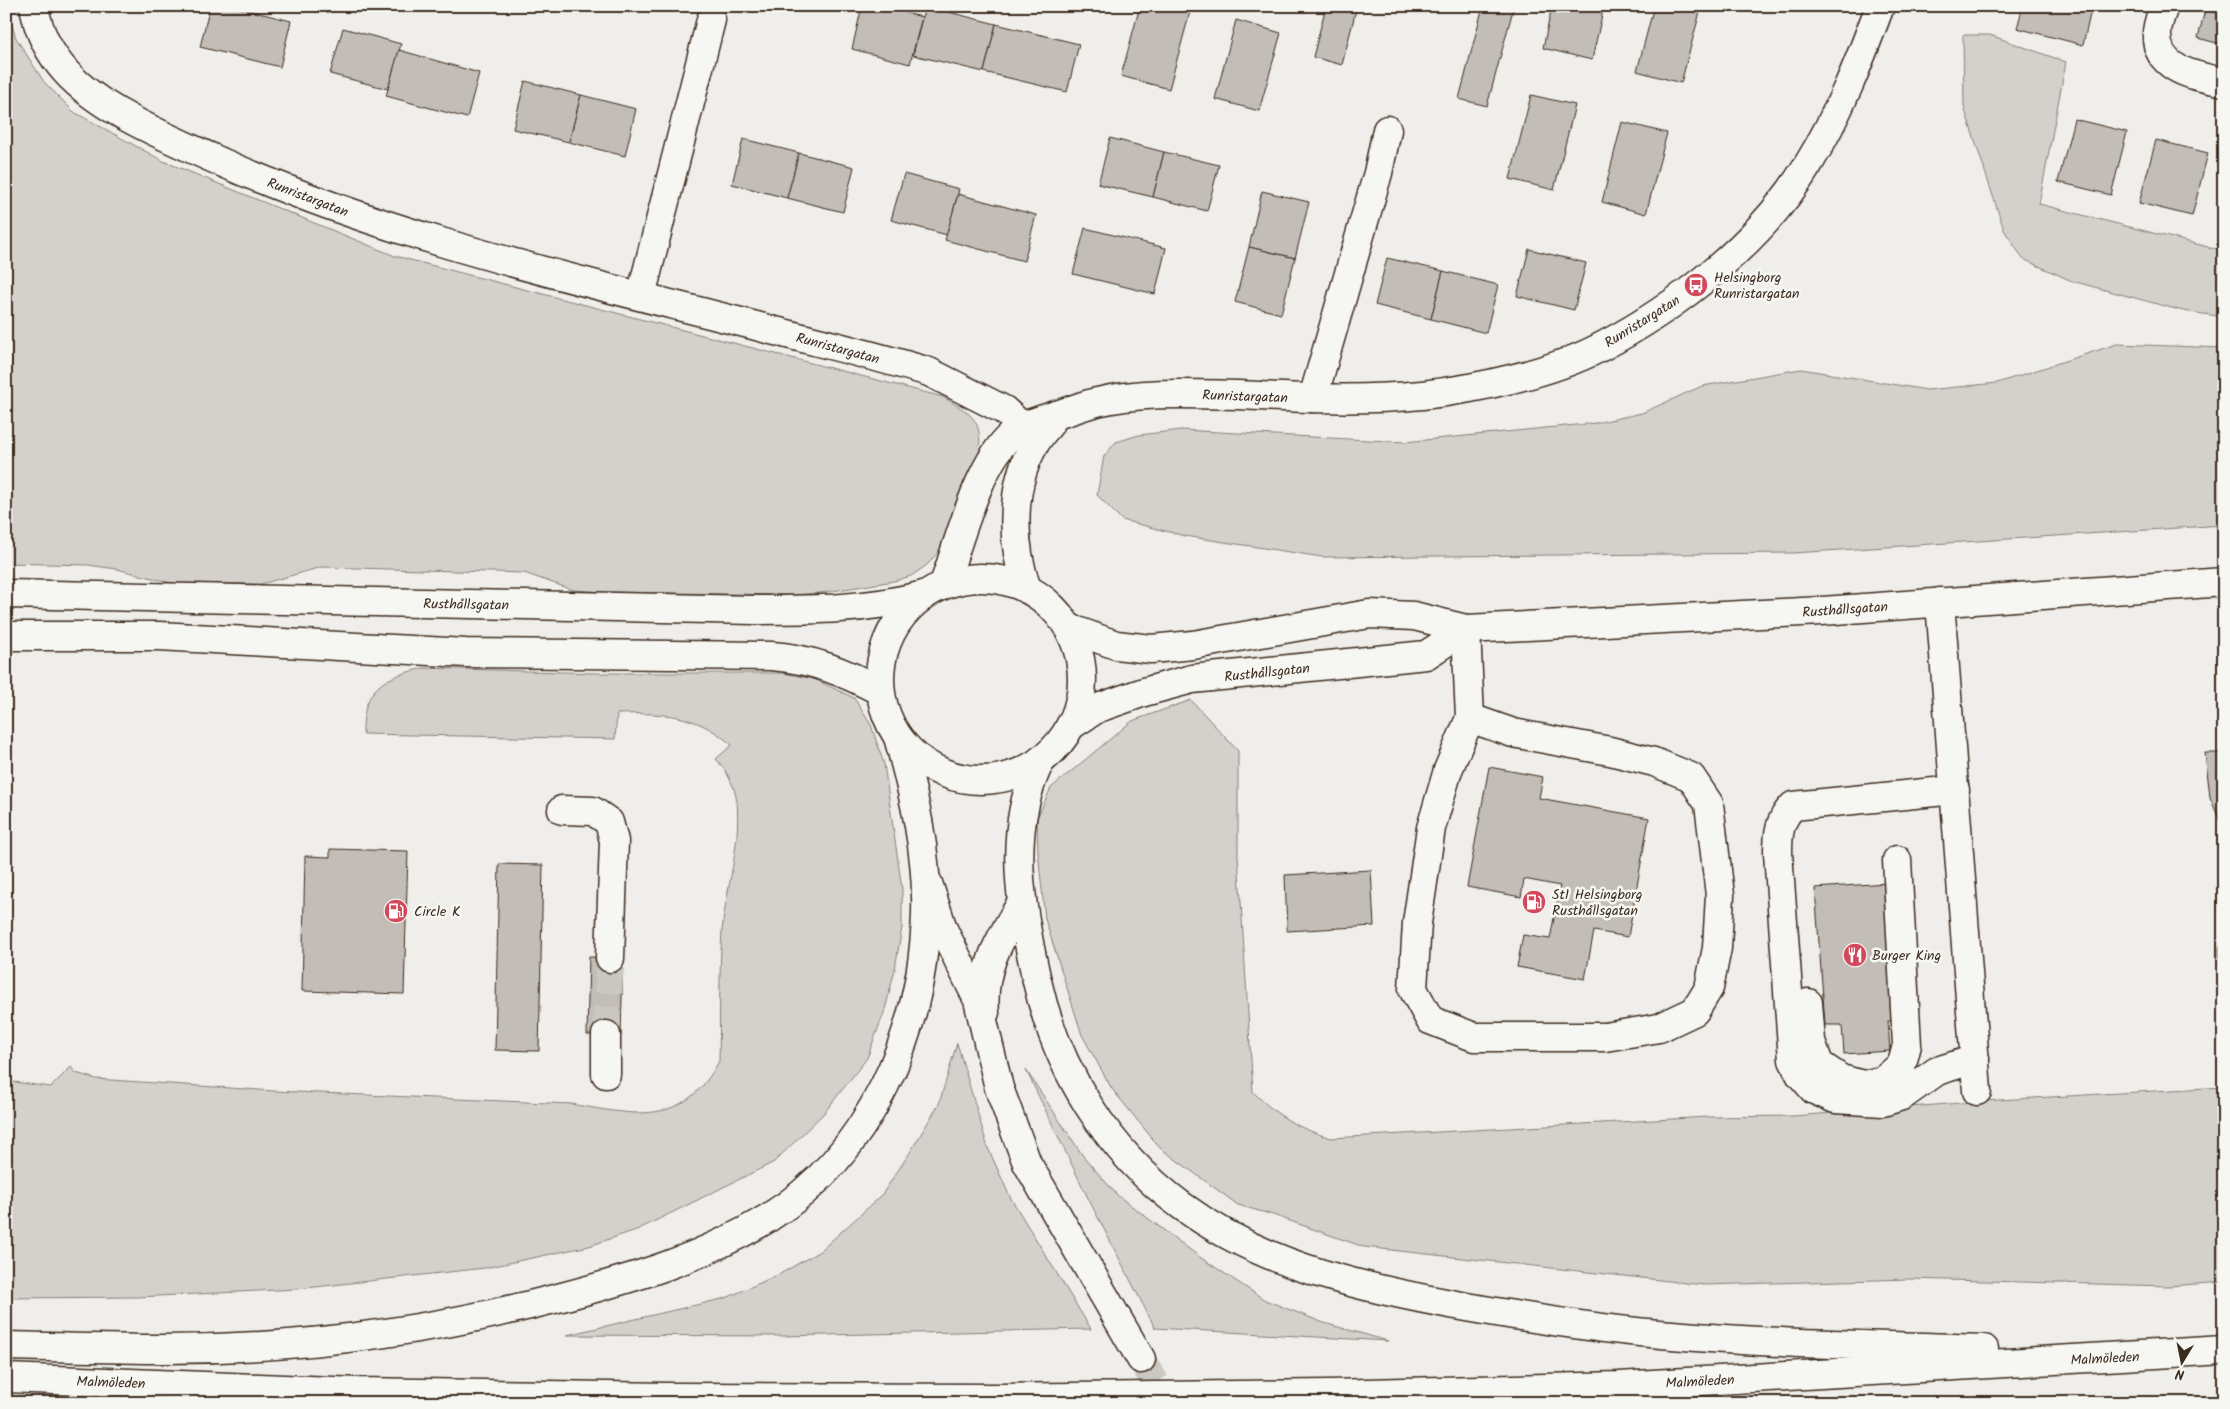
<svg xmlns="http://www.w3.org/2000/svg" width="2230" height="1409" viewBox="0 0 2230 1409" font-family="Kalam,sans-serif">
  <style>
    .green { fill: #d4d1cc; stroke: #887e75 }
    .building { fill: #c2bdb7; stroke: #3b2a1e }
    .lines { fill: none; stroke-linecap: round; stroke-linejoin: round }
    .minor-tunnel { stroke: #cbc7c1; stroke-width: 28; stroke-dasharray: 28 14; stroke-linecap: butt }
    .minor-casing { stroke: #3b2a1e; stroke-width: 31 }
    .major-casing { stroke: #3b2a1e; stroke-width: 31 }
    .highway-casing { stroke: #3b2a1e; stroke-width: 31 }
    .minor { stroke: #f6f6f2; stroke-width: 28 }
    .major { stroke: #f6f6f2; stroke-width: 28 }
    .highway { stroke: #f6f6f2; stroke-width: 28 }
    .labels { text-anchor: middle; stroke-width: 5; stroke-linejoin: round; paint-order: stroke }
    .street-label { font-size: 14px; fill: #3b2a1e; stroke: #f6f6f2 }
    .poi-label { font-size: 14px; fill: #3b2a1e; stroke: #f6f6f2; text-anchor: start }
  </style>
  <rect width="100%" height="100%" fill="#efeeea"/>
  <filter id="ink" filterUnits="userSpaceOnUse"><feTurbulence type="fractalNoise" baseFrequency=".02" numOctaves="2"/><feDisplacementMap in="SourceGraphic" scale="10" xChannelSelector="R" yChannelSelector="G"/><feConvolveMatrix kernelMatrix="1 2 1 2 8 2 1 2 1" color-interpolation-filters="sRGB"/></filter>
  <g filter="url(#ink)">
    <!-- green -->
    <g class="green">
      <path d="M 6,6 L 16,38 L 44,82 L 74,112 L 163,161 L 395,256 L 943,397 C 971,414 983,418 979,454 L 939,551 L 927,565 L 911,576 L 894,581 L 820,593 L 792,595 L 608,592 L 573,590 L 524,573 L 322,567 L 261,584 L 172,583 L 117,569 L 88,565 L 6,563 Z"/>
      <polygon points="1963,35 1990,35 2066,62 2039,204 2224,251 2224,317 2183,311 2072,281 2023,259 2004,230 1964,107"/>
      <polygon points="2117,344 2224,348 2224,525 1794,553 1322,557 1185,536 1122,520 1097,495 1104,456 1116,442 1139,435 1181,430 1405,442 1596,423 1642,413 1702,386 1801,369 1927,390 1997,383"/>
      <path d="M 424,668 L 597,673 L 783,673 L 814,679 L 854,698 L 871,725 L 884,764 L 902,889 L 902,927 L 895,969 L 885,1010 L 867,1058 L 824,1113 L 774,1162 L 639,1229 L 589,1246 L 485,1268 L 297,1289 L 138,1297 L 6,1298 L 6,1081 L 51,1087 L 71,1067 L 76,1073 L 96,1079 L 274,1091 L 571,1104 C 634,1115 684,1128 719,1061 C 720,1018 719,974 722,931 C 726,889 741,846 737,803 C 735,786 727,771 716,759 L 732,745 C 695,713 664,713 617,714 L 615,739 L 363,734 C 362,688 383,677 424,668 Z"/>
      <path d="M 1191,700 L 1238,751 L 1238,855 L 1253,1092 C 1279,1117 1297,1128 1331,1138 L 1708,1117 L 1793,1116 L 1999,1100 L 2224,1087 L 2224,1282 L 2169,1286 L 1910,1279 L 1704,1285 L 1364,1247 L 1273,1215 L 1238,1205 L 1160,1148 L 1112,1089 L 1082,1035 L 1045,919 L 1038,852 L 1037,818 L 1051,788 L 1132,721 Z"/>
      <polygon points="957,1043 988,1148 1010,1197 1091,1329 780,1336 567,1335 726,1298 780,1274 820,1251 881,1196 909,1154 939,1104"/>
      <polygon points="1026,1070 1083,1156 1117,1195 1201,1258 1265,1300 1324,1323 1388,1341 1155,1328 1087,1196"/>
    </g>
    <!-- building -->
    <g class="building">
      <polygon points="105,6 128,6 126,12"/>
      <polygon points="210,6 231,6 291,21 280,67 200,47"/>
      <polygon points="862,6 880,6 922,17 910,64 852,49"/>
      <polygon points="925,6 996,24 984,72 913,55"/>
      <polygon points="1140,6 1191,8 1169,89 1121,76"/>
      <polygon points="1326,6 1357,6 1342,65 1313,57"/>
      <polygon points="1483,6 1514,6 1487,106 1459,99"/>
      <polygon points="1552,6 1604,6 1592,60 1543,48"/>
      <polygon points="1654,6 1701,8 1681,83 1637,71"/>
      <polygon points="2023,6 2092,6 2083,45 2017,28"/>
      <polygon points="2206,6 2224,6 2224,45 2198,38"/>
      <polygon points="1236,20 1281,33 1259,111 1215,99"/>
      <polygon points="996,24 1079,44 1067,92 984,72"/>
      <polygon points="343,28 401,44 388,89 330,74"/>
      <polygon points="399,50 479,73 467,118 386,96"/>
      <polygon points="525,81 581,95 569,142 513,129"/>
      <polygon points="581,95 636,109 625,156 569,142"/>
      <polygon points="1531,95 1575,105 1554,190 1510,179"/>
      <polygon points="2074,119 2127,132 2111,195 2058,182"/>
      <polygon points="1622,122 1667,133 1646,214 1602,202"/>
      <polygon points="1110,138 1164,152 1153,197 1098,184"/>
      <polygon points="743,139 799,153 787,198 732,184"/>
      <polygon points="2156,140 2208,153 2192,216 2139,203"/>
      <polygon points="1164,152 1219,165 1207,211 1153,197"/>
      <polygon points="799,153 854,167 843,212 787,198"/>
      <polygon points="904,174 959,189 947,235 891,220"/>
      <polygon points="1262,191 1309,202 1295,258 1249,247"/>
      <polygon points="958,194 1036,215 1024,261 945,240"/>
      <polygon points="1085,228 1166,248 1155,294 1073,274"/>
      <polygon points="1249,247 1295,258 1281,314 1235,302"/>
      <polygon points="1529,249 1586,263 1574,310 1517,296"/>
      <polygon points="1387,258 1443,271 1431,319 1375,305"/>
      <polygon points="1443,271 1498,285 1486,333 1431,319"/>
      <polygon points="2205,753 2224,753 2224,831 2210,797"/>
      <polygon points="1489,767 1543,777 1539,798 1649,818 1628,937 1594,931 1585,979 1517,967 1523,935 1550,939 1560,886 1524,879 1521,897 1467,887"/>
      <polygon points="330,849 408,851 404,994 302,991 305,856 330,857"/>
      <polygon points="499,864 543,865 539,1051 495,1050"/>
      <polygon points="1371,870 1374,926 1287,931 1285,875"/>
      <polygon points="1886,883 1896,1021 1888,1021 1890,1051 1844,1054 1842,1025 1825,1025 1815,888"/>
      <polygon points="2224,933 2224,1026 2219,949"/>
      <polygon points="589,957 623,958 621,1036 587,1035"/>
    </g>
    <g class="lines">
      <!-- minor-tunnel -->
      <g class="minor-tunnel">
        <polyline points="606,1035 610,958"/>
        <polyline points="1141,1359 1168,1403"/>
      </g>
      <!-- minor casing -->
      <g class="minor-casing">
        <g id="minor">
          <path d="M 34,6 C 38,31 49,53 66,72 C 100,110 166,137 212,158 C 387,237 575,279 760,327 C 816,342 874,355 929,372 L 1004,410 L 1036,439"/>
          <path d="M 2164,6 C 2161,15 2157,25 2157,33 C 2155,71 2197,76 2224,82"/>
          <polyline points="641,296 711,20"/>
          <polyline points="1313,398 1378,173 1387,130"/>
          <path d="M 944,584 C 959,542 978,464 1012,434 C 1024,424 1041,420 1056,415 C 1070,411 1083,405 1097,402 C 1143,391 1191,394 1238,395 C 1299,398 1361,401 1422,395 C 1476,389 1551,373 1599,348 C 1678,307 1763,240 1809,163 C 1839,114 1860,60 1880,6"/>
          <path d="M 1027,589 C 1009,537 1009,468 1049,425"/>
          <polyline points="1940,602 1977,1091"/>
          <polyline points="1466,629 1470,718 1448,770 1431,828 1417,923 1413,989 1430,1020 1474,1037 1605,1037 1659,1028 1695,1011 1709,988 1717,948 1720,895 1709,804 1691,777 1654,762 1610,751 1513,733 1470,718"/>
          <path d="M 1955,790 L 1793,806 C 1779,820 1778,834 1778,853 L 1793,1060 L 1800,1074 L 1814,1090 L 1835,1099 L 1883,1102 L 1902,1096 L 1937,1071 L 1975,1059"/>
          <polyline points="562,810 593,811 609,822 614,841 610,958"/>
          <polyline points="928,883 943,929 978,1000 999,1088 1027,1163 1141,1359"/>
          <polyline points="1808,1003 1811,1041 1819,1064 1841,1079 1863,1085 1884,1080 1902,1064 1907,1045 1897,860"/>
          <path d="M 985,1012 C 981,968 1000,939 1022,902"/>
          <polyline points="606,1074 606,1035"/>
        </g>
      </g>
      <!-- major casing -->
      <g class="major-casing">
        <g id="major">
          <circle cx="981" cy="679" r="101"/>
          <path d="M 6,594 L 754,610 C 812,610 867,610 924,595"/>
          <polyline points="1069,628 1116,645 1151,649 1193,645 1369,614 1414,616 1466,629 1822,611 2224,582"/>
          <path d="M 6,636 L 159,636 L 466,653 L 772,656 C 812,659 845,672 880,691"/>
          <polyline points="1070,726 1098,708 1144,692 1192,679 1426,655 1466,629"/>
        </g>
      </g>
      <!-- highway casing -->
      <g class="highway-casing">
        <g id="highway">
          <path d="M 1041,760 C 1005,828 1021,910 1037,981 C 1057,1070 1108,1152 1182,1206 C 1265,1267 1367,1289 1467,1307 C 1535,1319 1603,1330 1672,1335 C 1775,1344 1880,1345 1984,1349"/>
          <path d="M 6,1346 C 59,1347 112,1349 165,1349 C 297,1349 431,1331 558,1298 C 631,1279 703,1258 768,1218 C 871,1154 923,1031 926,913 C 928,855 914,794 898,737"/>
          <polyline points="6,1378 358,1392 667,1397 996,1398 1330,1394 1619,1386 2224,1350"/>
        </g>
      </g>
      <!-- minor -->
      <use href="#minor" class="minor"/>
      <!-- major -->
      <use href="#major" class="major"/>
      <!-- highway -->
      <use href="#highway" class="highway"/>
    </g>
  </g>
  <!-- icons -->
  <defs>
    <g id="bus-disc" transform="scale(1.25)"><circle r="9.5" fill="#d1495b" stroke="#f6f6f2"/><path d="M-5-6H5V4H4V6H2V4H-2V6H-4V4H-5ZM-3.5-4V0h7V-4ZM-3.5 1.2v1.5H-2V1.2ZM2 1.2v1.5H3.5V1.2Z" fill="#fff"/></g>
    <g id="fuel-disc" transform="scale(1.25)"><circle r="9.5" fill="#d1495b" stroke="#f6f6f2"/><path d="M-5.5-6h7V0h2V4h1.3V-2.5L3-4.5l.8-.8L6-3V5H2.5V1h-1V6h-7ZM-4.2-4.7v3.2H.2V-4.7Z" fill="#fff"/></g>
    <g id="restaurant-disc" transform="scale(1.25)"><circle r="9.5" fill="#d1495b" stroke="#f6f6f2"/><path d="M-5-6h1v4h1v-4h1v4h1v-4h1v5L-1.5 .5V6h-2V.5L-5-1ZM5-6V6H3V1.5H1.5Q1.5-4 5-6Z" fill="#fff"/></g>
  </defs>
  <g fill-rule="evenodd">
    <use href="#bus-disc" x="1696" y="285"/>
    <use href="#fuel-disc" x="1534" y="902"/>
    <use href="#fuel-disc" x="396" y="911"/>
    <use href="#restaurant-disc" x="1855" y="955"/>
  </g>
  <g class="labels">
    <!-- street labels -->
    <g class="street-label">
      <text transform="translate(308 197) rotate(21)" y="5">Runristargatan</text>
      <text transform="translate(1642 321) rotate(-32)" y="5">Runristargatan</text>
      <text transform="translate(838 348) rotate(15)" y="5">Runristargatan</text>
      <text transform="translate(1245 396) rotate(2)" y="5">Runristargatan</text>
      <text transform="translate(466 604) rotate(1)" y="5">Rusthållsgatan</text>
      <text transform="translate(1845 609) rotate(-4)" y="5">Rusthållsgatan</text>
      <text transform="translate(1267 672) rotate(-6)" y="5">Rusthållsgatan</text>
      <text transform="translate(2105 1358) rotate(-3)" y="5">Malmöleden</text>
      <text transform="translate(1700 1381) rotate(-3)" y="5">Malmöleden</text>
      <text transform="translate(111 1382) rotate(2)" y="5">Malmöleden</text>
    </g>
    <!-- poi labels -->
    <g class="poi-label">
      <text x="1714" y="282">Helsingborg<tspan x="1714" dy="16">Runristargatan</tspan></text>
      <text x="1552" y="899">St1 Helsingborg<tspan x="1552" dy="16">Rusthållsgatan</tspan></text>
      <text x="414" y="916">Circle K</text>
      <text x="1872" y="960">Burger King</text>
    </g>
  </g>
  <!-- margin -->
  <rect width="2230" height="1409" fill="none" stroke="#f6f6f2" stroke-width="25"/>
  <rect x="12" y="12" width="2205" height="1384" fill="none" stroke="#3b2a1e" stroke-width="2" filter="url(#ink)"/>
  <!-- north arrow -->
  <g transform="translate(2182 1362) rotate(190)" stroke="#f6f6f2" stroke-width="4" paint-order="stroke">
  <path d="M0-4L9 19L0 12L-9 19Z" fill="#3b2a1e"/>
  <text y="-8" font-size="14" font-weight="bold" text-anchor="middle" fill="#3b2a1e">N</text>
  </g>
</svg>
